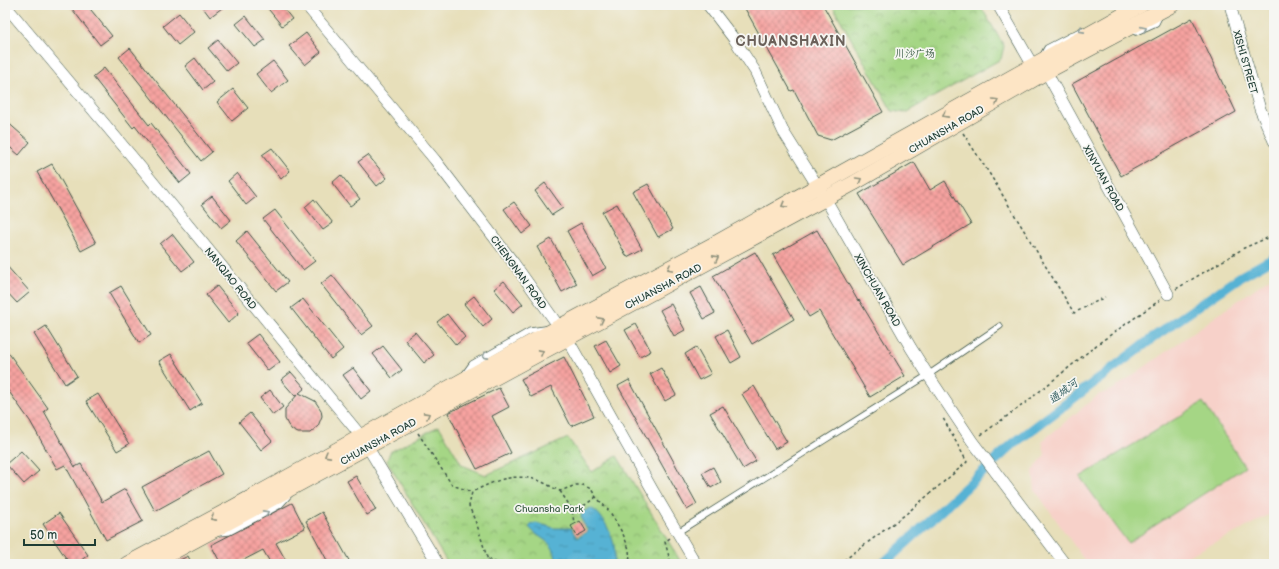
<svg xmlns="http://www.w3.org/2000/svg" width="1279" height="569" viewBox="0 0 1279 569" font-family="'Balsamiq Sans','LXGW WenKai TC',sans-serif">
  <style>
    .built { fill: #f7d1c9 }
    .green { fill: #a5d685; stroke: #628a5c }
    .park { fill: url(#park-crowns); stroke: #628a5c }
    .water { fill: url(#water-ripples); stroke: #3a7884 }
    .lines { fill: none; stroke-linecap: round; stroke-linejoin: round }
    .canal { stroke: #56b2d4; stroke-width: 10 }
    .building { fill: url(#building-cross-hatch) }
    .lane-casing { stroke: #3d5548; stroke-width: 7 }
    .street-casing { stroke: #3d5548; stroke-width: 12 }
    .secondary-casing { stroke: #3d5548; stroke-width: 16 }
    .path { stroke: #3d5548; stroke-width: 1.5; stroke-dasharray: 3 3; stroke-linecap: butt }
    .lane { stroke: #fff; stroke-width: 5.5 }
    .street { stroke: #fff; stroke-width: 11 }
    .secondary { stroke: #fde5c5; stroke-width: 15 }
    .oneway { stroke: #8f9e9a }
    .oneway2 { stroke: #8e917c }
    .labels { text-anchor: middle; stroke-width: 3.5; stroke-linejoin: round; paint-order: stroke }
    .park-label { font-size: 10px; fill: #3a5c44; stroke: #f6f6f2 }
    .street-label { font-size: 10px; fill: #1f3d34; stroke: #f6f6f2 }
    .water-label { font-size: 11px; font-style: italic; fill: #2d5a5c; stroke: #f6f6f2 }
    .district-label { font-size: 14px; font-weight: bold; letter-spacing: 1px; fill: #6b615a; stroke: #f6f6f2 }
  </style>
  <defs>
    <pattern id="park-crowns" width="20" height="18" patternUnits="userSpaceOnUse"><rect width="20" height="18" fill="#a5d685"/><path d="M2 6a3 3 0 1 1 6 0M12 15a3 3 0 1 1 6 0" fill="none" stroke="#86af6e"/></pattern>
    <pattern id="water-ripples" width="26" height="14" patternUnits="userSpaceOnUse"><rect width="26" height="14" fill="#56b2d4"/><path d="M2 4q2-2 4 0t4 0M15 11q2-2 4 0t4 0" fill="none" stroke="#4792ad"/></pattern>
    <pattern id="building-cross-hatch" width="8" height="8" patternUnits="userSpaceOnUse"><rect width="8" height="8" fill="#f7a3a0"/><path d="M0 0l8 8M0 8l8-8" fill="none" stroke="#c78683"/></pattern>
  </defs>
  <rect width="100%" height="100%" fill="#f6f6f2"/>
  <filter id="ink" filterUnits="userSpaceOnUse"><feTurbulence type="fractalNoise" baseFrequency=".025" numOctaves="2"/><feDisplacementMap in="SourceGraphic" scale="8" xChannelSelector="R" yChannelSelector="G"/><feConvolveMatrix kernelMatrix="1 2 1 2 8 2 1 2 1" color-interpolation-filters="sRGB"/></filter>
  <filter id="wash" filterUnits="userSpaceOnUse"><feTurbulence type="fractalNoise" baseFrequency=".012" numOctaves="4" result="noise"/><feDisplacementMap in="SourceGraphic" scale="16" xChannelSelector="R" yChannelSelector="G"/><feGaussianBlur stdDeviation="0.9" result="paint"/><feColorMatrix in="noise" values="0 0 0 0 0 0 0 0 0 0 0 0 0 0 0 0 0 1.4 0 .05"/><feComposite in="paint" operator="in"/></filter>
  <g filter="url(#wash)">
    <rect width="100%" height="100%" fill="#e7dfba"/>
    <!-- built -->
    <polygon class="built" points="1274,275 1274,512 1241,530 1171,564 1143,564 1140,559 1130,564 1087,564 1035,490 1033,471 1045,454 1042,441 1098,395 1112,390"/>
    <!-- green -->
    <polygon class="green" points="1203,402 1245,467 1128,543 1080,477"/>
    <!-- park -->
    <g class="park">
      <polygon points="832,5 980,5 1004,46 1001,59 905,113 892,111"/>
      <polygon points="439,426 462,465 486,475 568,438 592,472 617,456 682,564 448,564 387,461 390,452"/>
    </g>
    <!-- water -->
    <path class="water" d="M 590,508 C 601,511 612,534 614,545 C 615,551 614,558 614,564 L 556,564 C 556,539 541,542 529,527 L 532,524 L 536,523 L 554,528 L 571,528 L 577,538 L 588,531 L 582,521 L 581,516 L 583,512 Z"/>
    <g class="lines">
      <!-- canal -->
      <polyline class="canal" points="883,564 1013,444 1158,334 1240,277 1274,258"/>
    </g>
    <g id="blocks">
      <!-- building -->
      <g class="building">
        <polygon points="69,5 87,5 112,36 100,45"/>
        <polygon points="201,5 226,5 210,17"/>
        <polygon points="265,5 281,5 292,19 282,26"/>
        <polygon points="743,5 823,5 883,112 831,140 818,136 794,90 791,91"/>
        <polygon points="179,13 194,32 178,45 163,26"/>
        <polygon points="246,16 265,40 255,47 236,24"/>
        <polygon points="1192,18 1236,112 1121,176 1072,84"/>
        <polygon points="306,33 321,52 305,65 289,46"/>
        <polygon points="218,40 237,63 227,71 208,48"/>
        <polygon points="130,48 212,152 201,161 119,57"/>
        <polygon points="195,58 213,82 203,90 185,66"/>
        <polygon points="273,61 288,80 271,93 256,74"/>
        <polygon points="104,68 149,125 151,123 191,174 180,183 135,126 133,128 93,77"/>
        <polygon points="233,89 248,108 232,121 217,102"/>
        <polygon points="5,120 30,142 19,155 5,143"/>
        <polygon points="272,148 290,171 281,179 262,155"/>
        <polygon points="368,155 387,178 377,186 358,162"/>
        <polygon points="914,162 930,190 945,181 971,224 903,265 859,194"/>
        <polygon points="52,164 96,243 81,251 37,172"/>
        <polygon points="237,173 256,197 246,205 228,181"/>
        <polygon points="341,175 360,199 350,206 332,183"/>
        <polygon points="545,183 563,208 552,215 535,191"/>
        <polygon points="648,184 673,229 658,237 633,192"/>
        <polygon points="212,196 231,220 221,228 202,204"/>
        <polygon points="314,199 333,223 323,230 305,207"/>
        <polygon points="514,202 532,226 522,234 504,209"/>
        <polygon points="617,204 642,249 627,257 602,212"/>
        <polygon points="275,210 315,261 303,270 263,219"/>
        <polygon points="581,223 606,268 592,276 567,231"/>
        <polygon points="817,230 858,301 859,300 905,376 870,397 819,311 809,317 773,255"/>
        <polygon points="247,231 288,282 276,291 236,241"/>
        <polygon points="172,234 194,262 182,271 160,244"/>
        <polygon points="551,239 577,284 562,292 537,247"/>
        <polygon points="755,252 794,319 752,344 713,276"/>
        <polygon points="5,264 30,292 17,303 5,290"/>
        <polygon points="332,275 373,326 361,335 321,284"/>
        <polygon points="504,281 523,304 513,312 494,289"/>
        <polygon points="121,286 151,335 139,343 109,293"/>
        <polygon points="217,286 239,313 228,323 206,295"/>
        <polygon points="701,287 715,313 704,319 690,293"/>
        <polygon points="474,296 492,319 483,327 464,304"/>
        <polygon points="303,299 343,349 331,359 291,308"/>
        <polygon points="671,304 685,330 674,336 660,310"/>
        <polygon points="447,314 465,337 456,345 437,322"/>
        <polygon points="636,324 651,351 640,357 625,330"/>
        <polygon points="46,326 77,376 65,384 34,334"/>
        <polygon points="727,330 741,357 731,363 716,336"/>
        <polygon points="415,332 434,355 424,363 405,340"/>
        <polygon points="258,334 280,362 268,371 246,343"/>
        <polygon points="606,340 621,366 610,373 595,346"/>
        <polygon points="383,346 402,370 392,378 373,354"/>
        <polygon points="696,347 711,374 699,380 685,354"/>
        <polygon points="5,348 48,408 44,411 75,467 81,464 102,502 125,489 143,521 106,540 65,465 57,469 30,421 5,386"/>
        <polygon points="171,354 202,403 190,411 159,361"/>
        <polygon points="564,357 594,416 571,426 551,387 531,397 521,379"/>
        <polygon points="353,368 371,391 361,399 343,375"/>
        <polygon points="661,368 676,395 665,401 650,374"/>
        <polygon points="291,372 305,388 299,393 315,401 321,410 322,416 318,426 310,433 298,433 292,430 288,425 285,419 285,409 298,394 295,396 281,380"/>
        <polygon points="629,380 697,504 687,510 618,386"/>
        <polygon points="754,386 787,442 775,449 742,394"/>
        <polygon points="499,388 509,407 492,416 511,453 477,469 448,413"/>
        <polygon points="270,390 283,407 273,415 260,398"/>
        <polygon points="98,394 129,444 117,451 86,401"/>
        <polygon points="723,406 756,461 743,469 710,413"/>
        <polygon points="250,413 272,441 261,450 239,422"/>
        <polygon points="21,451 39,471 24,484 6,464"/>
        <polygon points="209,451 222,474 155,511 142,487"/>
        <polygon points="713,467 721,482 711,488 702,473"/>
        <polygon points="356,476 376,510 367,515 347,481"/>
        <polygon points="292,503 305,528 276,543 288,564 271,564 263,550 236,564 221,564 211,545"/>
        <polygon points="322,512 351,564 329,564 306,521"/>
        <polygon points="59,513 88,555 76,564 70,564 43,524"/>
        <polygon points="580,521 586,531 577,536 571,526"/>
        <polygon points="188,556 192,564 172,564"/>
      </g>
    </g>
  </g>
  <g filter="url(#ink)">
    <use href="#blocks" fill-opacity="0" stroke="#3d5548" stroke-width="1"/>
    <g class="lines">
      <!-- lane casing -->
      <g class="lane-casing">
        <g id="lane">
          <polyline points="1136,32 1156,23 1160,15"/>
          <polyline points="1043,55 1047,48 1082,30"/>
          <polyline points="464,375 472,364 530,331 545,329"/>
          <polyline points="678,532 928,375 1000,326"/>
          <polyline points="218,533 229,532 260,516 280,505 289,495"/>
        </g>
      </g>
      <!-- street casing -->
      <g class="street-casing">
        <g id="street">
          <polyline points="5,5 134,159 361,436 438,564"/>
          <polyline points="306,5 435,160 513,262 567,338 653,491 696,564"/>
          <polyline points="708,5 734,39 755,71 783,131 825,198 911,348 928,375 972,441 1065,564"/>
          <polyline points="998,5 1033,66"/>
          <polyline points="1230,5 1260,109 1274,141"/>
          <polyline points="1043,66 1168,294"/>
        </g>
      </g>
      <!-- secondary casing -->
      <g class="secondary-casing">
        <g id="secondary">
          <polyline points="127,564 232,508 559,327 716,243 1141,5"/>
          <polyline points="151,564 854,183 1046,72 1172,5"/>
        </g>
      </g>
      <!-- path -->
      <g class="path">
        <polyline points="963,133 991,176 1074,313 1105,297"/>
        <polyline points="1176,289 1244,248 1274,235"/>
        <polyline points="418,433 452,485 472,492"/>
        <polyline points="981,435 1024,404 1099,343 1160,300"/>
        <polyline points="560,491 572,509 574,523"/>
        <polyline points="572,509 585,505 596,497"/>
        <polyline points="670,538 665,542 671,564"/>
        <polyline points="488,559 499,564"/>
        <path d="M 489,564 L 478,528 L 469,506 L 472,492 C 497,480 513,472 540,481 C 547,484 553,488 560,491 L 576,485 L 583,485 L 591,489 L 596,497 L 610,512 L 623,534 L 629,549 L 630,564"/>
        <polyline points="839,564 906,514 967,462 943,418"/>
      </g>
      <!-- lane -->
      <use href="#lane" class="lane"/>
      <!-- street -->
      <use href="#street" class="street"/>
      <!-- secondary -->
      <use href="#secondary" class="secondary"/>
    </g>
    <!-- one-way arrows -->
    <defs><path id="oneway-chevron" d="M-2-3.5L2.5 0L-2 3.5" fill="none" stroke-width="1.6" stroke-linecap="round" stroke-linejoin="round"/></defs>
    <g class="oneway">
      <use href="#oneway-chevron" transform="translate(1144 29) rotate(-25)"/>
      <use href="#oneway-chevron" transform="translate(1081 30) rotate(152)"/>
      <use href="#oneway-chevron" transform="translate(485 356) rotate(151)"/>
      <use href="#oneway-chevron" transform="translate(266 513) rotate(-29)"/>
    </g>
    <g class="oneway2">
      <use href="#oneway-chevron" transform="translate(996 101) rotate(-30)"/>
      <use href="#oneway-chevron" transform="translate(945 115) rotate(151)"/>
      <use href="#oneway-chevron" transform="translate(859 180) rotate(-30)"/>
      <use href="#oneway-chevron" transform="translate(784 205) rotate(151)"/>
      <use href="#oneway-chevron" transform="translate(716 258) rotate(-28)"/>
      <use href="#oneway-chevron" transform="translate(670 268) rotate(152)"/>
      <use href="#oneway-chevron" transform="translate(601 320) rotate(-28)"/>
      <use href="#oneway-chevron" transform="translate(541 352) rotate(-29)"/>
      <use href="#oneway-chevron" transform="translate(427 415) rotate(-29)"/>
      <use href="#oneway-chevron" transform="translate(327 455) rotate(151)"/>
      <use href="#oneway-chevron" transform="translate(213 518) rotate(152)"/>
    </g>
  </g>
  <g class="labels">
    <!-- park labels -->
    <g class="park-label">
      <text x="915" y="57">川沙广场</text>
      <text x="549" y="512">Chuansha Park</text>
    </g>
    <!-- street labels -->
    <g class="street-label">
      <text transform="translate(1246 62) rotate(74)" y="4">XISHI STREET</text>
      <text transform="translate(946 129) rotate(-30)" y="4">CHUANSHA ROAD</text>
      <text transform="translate(1104 178) rotate(61)" y="4">XINYUAN ROAD</text>
      <text transform="translate(519 272) rotate(54)" y="4">CHENGNAN ROAD</text>
      <text transform="translate(231 278) rotate(51)" y="4">NANQIAO ROAD</text>
      <text transform="translate(663 286) rotate(-28)" y="4">CHUANSHA ROAD</text>
      <text transform="translate(878 290) rotate(60)" y="4">XINCHUAN ROAD</text>
      <text transform="translate(378 441) rotate(-29)" y="4">CHUANSHA ROAD</text>
    </g>
    <!-- water labels -->
    <g class="water-label">
      <text transform="translate(1063 391) rotate(-37)" y="4">通城河</text>
    </g>
    <!-- district labels -->
    <g class="district-label">
      <text x="791" y="46">CHUANSHAXIN</text>
    </g>
  </g>
  <!-- margin -->
  <rect width="1279" height="569" fill="none" stroke="#f6f6f2" stroke-width="20"/>
  <!-- scale -->
  <path d="M24 539v6h71v-6" fill="none" stroke="#1f3d34" stroke-width="2"/>
  <text x="30" y="539" font-size="12" fill="#1f3d34" stroke="#f6f6f2" stroke-width="3" paint-order="stroke">50 m</text>
</svg>
